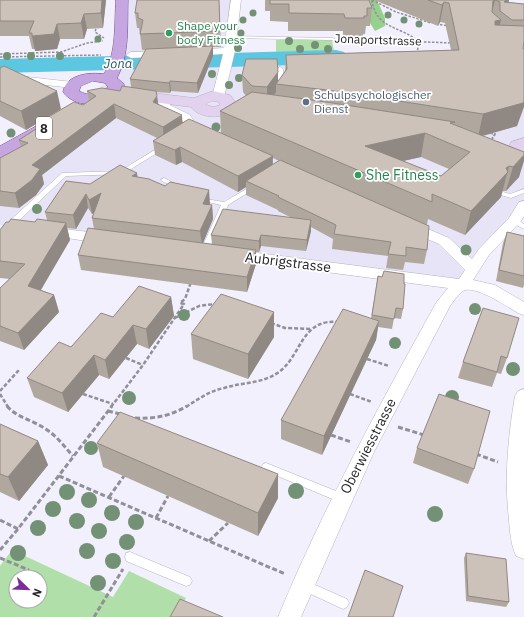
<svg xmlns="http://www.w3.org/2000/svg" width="524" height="617" viewBox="0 0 524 617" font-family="'IBM Plex Sans',sans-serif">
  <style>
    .built { fill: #e8e4f8 }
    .green { fill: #b0dfa9; fill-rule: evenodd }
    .forest { fill: #97cf8f }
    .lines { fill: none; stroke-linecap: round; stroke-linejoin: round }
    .river { fill: #5dc7e2; fill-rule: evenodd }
    .lane-casing { stroke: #b5b2be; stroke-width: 1 }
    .street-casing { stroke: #b5b2be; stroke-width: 1 }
    .secondary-casing { stroke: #b5b2be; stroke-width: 1 }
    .primary-casing { stroke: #755293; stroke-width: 1 }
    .path-far3 { stroke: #918f98; stroke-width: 1.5; stroke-dasharray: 2.5 1.5; stroke-linecap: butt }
    .path-far2 { stroke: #918f98; stroke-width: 2; stroke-dasharray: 3 1.5; stroke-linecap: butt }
    .path-far1 { stroke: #918f98; stroke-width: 2.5; stroke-dasharray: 4 2; stroke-linecap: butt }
    .path { stroke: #918f98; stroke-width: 3; stroke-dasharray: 5 2.5; stroke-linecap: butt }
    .lane { fill: #fff; fill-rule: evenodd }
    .street { fill: #fff; fill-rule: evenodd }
    .secondary { fill: #e2d2f0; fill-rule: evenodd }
    .primary { fill: #c6a6e1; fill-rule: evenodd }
    .tree { fill: #739174 }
    .wall { fill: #b0a79f; fill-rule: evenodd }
    .shaded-wall { fill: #908882 }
    .building { fill: #cdc2b9; stroke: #908882; fill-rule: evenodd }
    .leisure-dot { fill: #2e9e5b; stroke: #fff; stroke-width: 1.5 }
    .service-dot { fill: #5c6f8a; stroke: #fff; stroke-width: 1.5 }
    .labels { text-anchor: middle; stroke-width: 3.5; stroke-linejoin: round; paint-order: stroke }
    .far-leisure-label { font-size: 12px; fill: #27864d; stroke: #fff; text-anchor: start }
    .far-street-label { font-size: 12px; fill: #252428; stroke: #fff }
    .far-service-label { font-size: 12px; fill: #4e5e75; stroke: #fff; text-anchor: start }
    .far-water-label { font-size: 13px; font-style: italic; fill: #2a5764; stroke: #fff }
    .shield { fill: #fff; stroke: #666668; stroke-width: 1 }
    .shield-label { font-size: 13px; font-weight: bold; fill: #252428 }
    .leisure-label { font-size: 14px; fill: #27864d; stroke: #fff; text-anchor: start }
    .street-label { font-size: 14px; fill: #252428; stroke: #fff }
  </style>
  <rect width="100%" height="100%" fill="#f3f0fd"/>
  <!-- built -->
  <polygon class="built" points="122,0 231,0 227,36 217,67 524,62 524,205 463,284 0,225 0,153 74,110 109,79"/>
  <!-- green -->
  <g class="green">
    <polygon points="276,40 332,40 334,51 276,52"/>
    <path d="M 12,550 L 113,597 L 129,571 L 186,598 L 175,617 L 0,617 L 0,566 ZM 16,577 L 40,577 L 40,601 L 16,601 Z"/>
  </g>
  <!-- forest -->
  <polygon class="forest" points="362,0 377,0 385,18 385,26 375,31 370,23"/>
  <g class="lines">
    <!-- river -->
    <polygon class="river" points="336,50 344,52 348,57 344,62 336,64 0,73 0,59"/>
    <!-- lane casing -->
    <g class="lane-casing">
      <g id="lane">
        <polygon points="230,36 333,38 335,39 333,40 232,38 230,38"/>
        <polygon points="280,67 283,69 285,88 282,90 279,88 277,69"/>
        <polygon points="163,145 165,146 165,148 123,174 66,176 11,228 5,228 4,226 62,173 120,171"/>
        <polygon points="164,178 180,186 181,187 178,189 162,181 161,180"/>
        <polygon points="255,184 257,185 257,187 228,205 208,252 207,254 201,254 200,252 221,205 199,200 199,198 224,202"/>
        <polygon points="524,189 524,193 511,198 501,195 500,194 503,192 510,194"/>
        <polygon points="512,219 516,219 524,224 524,229 512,223 510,221"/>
        <polygon points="266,463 346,495 347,498 346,501 342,503 263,470 261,467 263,464"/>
        <polygon points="130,552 190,577 192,581 190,585 186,586 126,561 125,557 126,553"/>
        <polygon points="304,580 347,599 349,603 347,607 343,609 300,589 298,585 300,581"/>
      </g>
    </g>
    <!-- street casing -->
    <g class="street-casing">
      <g id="street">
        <polygon points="231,0 241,0 235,51 224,97 222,99 214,99 212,97 223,54 191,56 186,53 191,50 224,48"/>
        <polygon points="164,51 169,54 168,56 131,58 126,55 131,52"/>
        <polygon points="0,74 73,82 79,85 73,88 0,80"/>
        <polygon points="163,96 167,97 170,105 190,115 197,126 206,129 208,132 206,135 202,136 188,131 181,119 160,109 157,99 159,97"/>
        <path d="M 524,201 L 524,216 L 521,221 L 489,255 L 473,280 L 495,285 L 524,302 L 524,315 L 518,313 C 508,307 474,284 463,291 C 458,294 454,301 450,306 L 374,452 L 301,617 L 278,617 C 323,508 379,406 436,303 L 448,288 L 234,260 L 229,258 L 227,255 L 229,252 L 234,250 L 459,279 L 465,270 L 439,244 L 404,229 L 402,226 L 404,223 L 409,222 L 414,223 L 449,238 L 472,259 L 479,249 L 509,218 L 519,202 Z"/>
        <polygon points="47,227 105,234 110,236 112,239 110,242 105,244 42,234 40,231 42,228"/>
        <path d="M 524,389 L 524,559 L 516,556 C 511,545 510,532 509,520 C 504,478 508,437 515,396 L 518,391 Z"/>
      </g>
    </g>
    <!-- secondary casing -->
    <g class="secondary-casing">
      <g id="secondary">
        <path d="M 128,90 L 194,98 L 213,91 L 230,95 L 236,103 C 232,121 200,120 191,107 L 123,98 L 120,95 L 123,92 ZM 214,101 L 219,102 L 220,105 L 214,107 L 206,105 L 207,103 Z"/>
        <polygon points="524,138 524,151 522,154 516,155 510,154 507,150 511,142"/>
      </g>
    </g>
    <!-- primary casing -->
    <g class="primary-casing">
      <g id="primary">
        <path d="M 116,0 L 128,0 C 127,27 130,53 117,78 L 124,84 L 124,88 C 112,106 77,111 63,92 C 66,74 90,72 104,74 C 117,52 114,24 116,0 ZM 93,81 L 105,83 L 108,87 C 100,94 89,97 79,91 L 81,86 Z"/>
        <polygon points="46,122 52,124 54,127 52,130 6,157 0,158 0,146 40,124"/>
      </g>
    </g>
    <!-- path-far3 -->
    <g class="path-far3">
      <path d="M 372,0 C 376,30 400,25 419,42 L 417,53"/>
      <polyline points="372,0 396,12 431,23"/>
      <polyline points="436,24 449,26"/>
      <polyline points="97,25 95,32 104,38"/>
      <polyline points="344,39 453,43"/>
      <polyline points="0,54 61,52 87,43 103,41"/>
      <polyline points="0,57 101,55"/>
    </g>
    <!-- path-far2 -->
    <polyline class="path-far2" points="490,133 495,134 492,139"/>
    <!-- path-far1 -->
    <g class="path-far1">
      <polyline points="175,318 199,306 215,304"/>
      <polyline points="271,323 285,328 311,329"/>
      <polyline points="126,358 143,365"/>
      <polyline points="367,359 389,366"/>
      <polyline points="0,391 19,370"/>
      <polyline points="0,394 8,407"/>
      <polyline points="83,394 113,404"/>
      <polyline points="350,394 372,402"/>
      <polyline points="111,407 143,365 184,304 180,303 185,299 191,282"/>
      <path d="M 186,407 C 198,399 210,391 224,388 C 243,382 262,384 279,372 C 302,355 301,318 339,322"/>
    </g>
    <!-- path -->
    <g class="path">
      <path d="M 7,406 C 16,417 32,420 44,428 C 56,435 64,446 73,456"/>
      <polyline points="108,411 120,414"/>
      <path d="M 135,418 C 155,419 170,416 187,406"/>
      <polyline points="398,427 424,435"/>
      <polyline points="331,435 351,442"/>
      <polyline points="476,454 498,462"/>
      <polyline points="59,476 285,574"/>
      <polyline points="109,497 124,476"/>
      <polyline points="156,518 168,496"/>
      <polyline points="0,520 18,529"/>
      <polyline points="209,541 228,523"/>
      <polyline points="0,550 18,529 112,406"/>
      <polyline points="0,558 29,570"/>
      <polyline points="94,617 123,569"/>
    </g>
    <!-- lane -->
    <use href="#lane" class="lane"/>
    <!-- street -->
    <use href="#street" class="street"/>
    <!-- secondary -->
    <use href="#secondary" class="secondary"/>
    <!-- primary -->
    <use href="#primary" class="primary"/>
  </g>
  <!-- trees -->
  <g class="tree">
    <circle cx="253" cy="13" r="3.5"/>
    <circle cx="388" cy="15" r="3.5"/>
    <circle cx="243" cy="20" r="3.5"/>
    <circle cx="404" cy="20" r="3.5"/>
    <circle cx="419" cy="24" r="3.5"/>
    <circle cx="241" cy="33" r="3.5"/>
    <circle cx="98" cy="39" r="3.5"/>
    <circle cx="289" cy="41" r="4"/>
    <circle cx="315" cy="45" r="4"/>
    <circle cx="238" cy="48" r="4"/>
    <circle cx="300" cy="49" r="4"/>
    <circle cx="328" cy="49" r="4"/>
    <circle cx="7" cy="56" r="4"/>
    <circle cx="31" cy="56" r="4"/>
    <circle cx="60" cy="56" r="4"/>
    <circle cx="212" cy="74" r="4"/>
    <circle cx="239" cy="78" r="4"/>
    <circle cx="229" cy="85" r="4"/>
    <circle cx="216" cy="127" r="4.5"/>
    <circle cx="11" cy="133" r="4.5"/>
    <circle cx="37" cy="209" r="5"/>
    <circle cx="466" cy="250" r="5.5"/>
    <circle cx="475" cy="309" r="6"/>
    <circle cx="184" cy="315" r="6"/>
    <circle cx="395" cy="343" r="6"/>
    <circle cx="513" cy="369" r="7"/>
    <circle cx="452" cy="397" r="7"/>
    <circle cx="129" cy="398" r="7"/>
    <circle cx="91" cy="448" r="7"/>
    <circle cx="296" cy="491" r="8"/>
    <circle cx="67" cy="492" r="8"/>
    <circle cx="89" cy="500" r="8"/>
    <circle cx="53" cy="509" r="8"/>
    <circle cx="112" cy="513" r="8"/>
    <circle cx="435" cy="514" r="8"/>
    <circle cx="77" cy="521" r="8"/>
    <circle cx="136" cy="522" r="8"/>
    <circle cx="38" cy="528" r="8"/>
    <circle cx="99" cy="531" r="8"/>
    <circle cx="127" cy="542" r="8"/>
    <circle cx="87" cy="551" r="8"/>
    <circle cx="18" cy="553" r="8"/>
    <circle cx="113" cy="561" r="8"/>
    <circle cx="98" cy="583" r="8"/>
  </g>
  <!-- wall -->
  <g class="wall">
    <polygon points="0,0 106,0 103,28 87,29 84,39 60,39 57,49 35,51 35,49 32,49 29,36 0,36"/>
    <path d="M 219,0 L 221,47 L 213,47 L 213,56 L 198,93 L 171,91 L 170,93 L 156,92 L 157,96 L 158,104 L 183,122 L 221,133 L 220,111 L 246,96 L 243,92 L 242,75 L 278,82 L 285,71 L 286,55 L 451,50 L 445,23 L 440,22 L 438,26 L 374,0 L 509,0 L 508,2 L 524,4 L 524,41 L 517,126 L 483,136 L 524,152 L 519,177 L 506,191 L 502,191 L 501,197 L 465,235 L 428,219 L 427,225 L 427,250 L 424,264 L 405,262 L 403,270 L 386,268 L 388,256 L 332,249 L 333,239 L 311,227 L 311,231 L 306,251 L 261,246 L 259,252 L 256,252 L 256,264 L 247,292 L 81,270 L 78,255 L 94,229 L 92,218 L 94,213 L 92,214 L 88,208 L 76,229 L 67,228 L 70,240 L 41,290 L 54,295 L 59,312 L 24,350 L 0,341 L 0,288 L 10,279 L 0,278 L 0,230 L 9,222 L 35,222 L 47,220 L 45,212 L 90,184 L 138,177 L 165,186 L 210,205 L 212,205 L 213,219 L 203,243 L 212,244 L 211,235 L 292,218 L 278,211 L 278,210 L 246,195 L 246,187 L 238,192 L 182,162 L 176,165 L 155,155 L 153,141 L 157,138 L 116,118 L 42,175 L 44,184 L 36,195 L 19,208 L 0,206 L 0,158 L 21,147 L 19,140 L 39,127 L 38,123 L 83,105 L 89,101 L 87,91 L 120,91 L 131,87 L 130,79 L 146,50 L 142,50 L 140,34 L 139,28 L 137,28 L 135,13 ZM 421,157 L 449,169 L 441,176 L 403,161 ZM 273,158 L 279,161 L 273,165 Z"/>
    <polygon points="265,0 369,0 372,8 370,26 366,26 365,34 363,34 363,36 343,36 343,31 288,31 288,22 270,21 270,11 265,11"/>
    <polygon points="0,68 61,109 26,130 0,116"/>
    <polygon points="507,232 524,236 524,285 523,288 496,281 503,243"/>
    <polygon points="378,276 404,284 403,309 401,319 394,318 392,329 378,327 376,340 322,455 281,439 281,420 371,318"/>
    <polygon points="171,297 174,316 149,349 137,344 109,379 99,375 68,412 34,397 27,378 113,317"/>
    <polygon points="483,308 507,358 501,374 497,373 492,387 458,378 463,362"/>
    <polygon points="274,312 274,337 248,379 193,359 191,334"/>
    <polygon points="0,424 38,441 48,465 19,501 0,492"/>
    <polygon points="97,443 278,498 258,536 103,467"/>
    <polygon points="417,448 474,469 468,484 413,463"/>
    <polygon points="466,553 509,602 506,607 466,601 464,558"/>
  </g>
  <!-- shaded-wall -->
  <g class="shaded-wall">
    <polygon points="102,0 106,0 103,28 101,13"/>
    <polygon points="490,0 495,0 490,21"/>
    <polygon points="506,0 509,0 505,15 504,2"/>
    <polygon points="444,2 440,22 438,26 442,5"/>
    <polygon points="84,14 87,29 84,39 81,23"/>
    <polygon points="501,20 496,41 495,21"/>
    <polygon points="57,24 60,39 57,49 35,51 32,36"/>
    <polygon points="213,46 213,56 198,93 197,83"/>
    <polygon points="278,72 278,84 276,84 276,92 267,105 267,87"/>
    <polygon points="170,81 171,91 170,93 169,83"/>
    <polygon points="57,91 61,109 26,130 21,111"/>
    <polygon points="157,96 159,110 153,102"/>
    <polygon points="524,101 524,107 517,126 478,137 483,114"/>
    <polygon points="114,104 116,118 42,175 44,184 36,195 19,208 15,193 32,165"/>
    <polygon points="182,115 183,130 164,142 163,127"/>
    <polygon points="425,133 421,157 362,170 365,146"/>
    <polygon points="180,147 182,162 176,165 175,150"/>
    <polygon points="524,155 524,161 519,177 506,191 513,167"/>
    <polygon points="273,156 272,171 246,181 246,187 238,192 238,176"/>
    <polygon points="509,166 501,197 465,235 471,211 506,168"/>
    <polygon points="137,173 139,187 132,176"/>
    <polygon points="209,190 210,204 204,218 203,204"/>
    <polygon points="101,193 104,207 92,214 89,200"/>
    <polygon points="86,194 88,208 76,229 73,215"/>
    <polygon points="212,205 213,219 202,245 200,231"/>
    <polygon points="311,220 311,231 306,251 307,240"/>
    <polygon points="66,223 70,240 33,303 28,286"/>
    <polygon points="261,235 261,246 259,252 259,241"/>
    <polygon points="256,250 256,264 247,292 247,277"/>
    <polygon points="54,295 59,312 24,350 18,333"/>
    <polygon points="171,297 174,316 149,349 146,329"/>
    <polygon points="274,312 274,337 248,379 248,354"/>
    <polygon points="379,321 376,340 322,455 324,436"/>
    <polygon points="133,325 137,344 109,379 105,360"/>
    <polygon points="94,355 99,375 68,412 62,393"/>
    <polygon points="38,441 48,465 19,501 8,477"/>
    <polygon points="278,474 278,498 258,536 258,513"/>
  </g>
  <!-- building -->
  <g class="building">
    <polygon points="0,0 102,0 101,13 84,14 81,23 57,24 54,34 32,36 32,33 29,33 34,21 0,21"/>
    <polygon points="137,0 219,0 220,31 140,34 143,20 138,18 138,13 135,13"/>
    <polygon points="270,0 369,0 372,8 367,8 367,16 364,16 364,18 345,18 344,14 289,13 289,4 270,4"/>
    <polygon points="428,0 506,0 504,2 524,4 524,20 512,20 500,11 500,2 495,0 493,1 492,12 501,20 495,21 495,25 524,26 524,41 523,49 524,49 524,101 523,103 483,114 327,90 276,84 287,69 286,55 459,50 449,3 444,2 442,5"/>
    <polygon points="213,46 197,83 170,81 169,83 130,79 146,49"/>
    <polygon points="246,59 277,59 278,72 267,87 252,86 242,75"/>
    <polygon points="4,66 57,91 21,111 0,101 0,68"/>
    <polygon points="122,86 156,91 157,96 153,102 182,115 163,127 114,104 32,165 40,169 32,180 15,193 0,191 0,158 28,143 19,140 42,125 38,123 74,102 83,105 96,96 87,91 91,90 102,88 120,91"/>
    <path d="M 252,92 L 326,102 L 455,122 L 450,123 L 524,152 L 524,155 L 513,167 L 509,166 L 506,168 L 508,172 L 471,211 L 432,194 L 432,202 L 220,111 ZM 425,133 L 470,152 L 441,176 L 365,146 Z"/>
    <polygon points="189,119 273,156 238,176 180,147 175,150 153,141"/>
    <polygon points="280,160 429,226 427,250 406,247 406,256 388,254 391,242 334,234 336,225 278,197 279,196 246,181"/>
    <polygon points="120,165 137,173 132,176 149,179 165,186 170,182 209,190 203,204 212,205 200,231 92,218 101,193 89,200 86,194 73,215 45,212 66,181 90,184"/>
    <polygon points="223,209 311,220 307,240 261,235 259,241 211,235"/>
    <polygon points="11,219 35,222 37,219 66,223 28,286 54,295 18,333 0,326 0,288 25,264 0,261 0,230 6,222 9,222"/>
    <polygon points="88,228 256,250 247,277 78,255"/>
    <polygon points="507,232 524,236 524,276 499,270"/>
    <polygon points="384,271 404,274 404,284 405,284 403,309 396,308 394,319 372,315 378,276 382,277"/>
    <polygon points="139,286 171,297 146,329 133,325 105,360 94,355 62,393 27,378 59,342 71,347 101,313 113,317"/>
    <polygon points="221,294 274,312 248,354 191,334"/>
    <polygon points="483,308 519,318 507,358 501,356 497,372 463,362"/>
    <polygon points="343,309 379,321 324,436 281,420"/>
    <polygon points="439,394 490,411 474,469 417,448"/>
    <polygon points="120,412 278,474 258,513 97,443"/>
    <polygon points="0,424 38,441 8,477 0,474"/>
    <polygon points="466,553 506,559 509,602 468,596"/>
    <polygon points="365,570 403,586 393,617 348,617"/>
    <polygon points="180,599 223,617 170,617"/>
  </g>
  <!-- markers -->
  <g class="leisure-dot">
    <circle cx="169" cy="33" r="4"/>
    <circle cx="358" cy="175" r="4"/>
  </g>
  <circle class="service-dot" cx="306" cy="102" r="4"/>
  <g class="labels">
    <!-- far-leisure labels -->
    <g class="far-leisure-label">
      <text x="177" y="30">Shape your<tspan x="177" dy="14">body Fitness</tspan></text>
    </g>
    <!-- far-street labels -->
    <g class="far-street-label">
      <text transform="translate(378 40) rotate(2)" y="4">Jonaportstrasse</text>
    </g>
    <!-- far-service labels -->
    <g class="far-service-label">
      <text x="314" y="99">Schulpsychologischer<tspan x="314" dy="14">Dienst</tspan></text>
    </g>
    <!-- far-water labels -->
    <g class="far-water-label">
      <text transform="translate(118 63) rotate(-1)" y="5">Jona</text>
    </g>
    <!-- shield labels -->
    <rect class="shield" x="36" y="117" width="16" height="22" rx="3"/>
    <g class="shield-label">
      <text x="44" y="133">8</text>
    </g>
    <!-- leisure labels -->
    <g class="leisure-label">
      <text x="366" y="180">She Fitness</text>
    </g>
    <!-- street labels -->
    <g class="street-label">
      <text transform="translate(288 262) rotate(7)" y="5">Aubrigstrasse</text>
      <text transform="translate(368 446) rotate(-63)" y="5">Oberwiesstrasse</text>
    </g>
  </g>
  <!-- north arrow -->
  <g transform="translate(28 589) rotate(113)"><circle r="19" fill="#ffffff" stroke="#a8a7a9"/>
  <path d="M0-3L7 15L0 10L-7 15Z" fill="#7c2c9d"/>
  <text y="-6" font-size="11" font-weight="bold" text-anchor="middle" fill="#252428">N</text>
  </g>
</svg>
